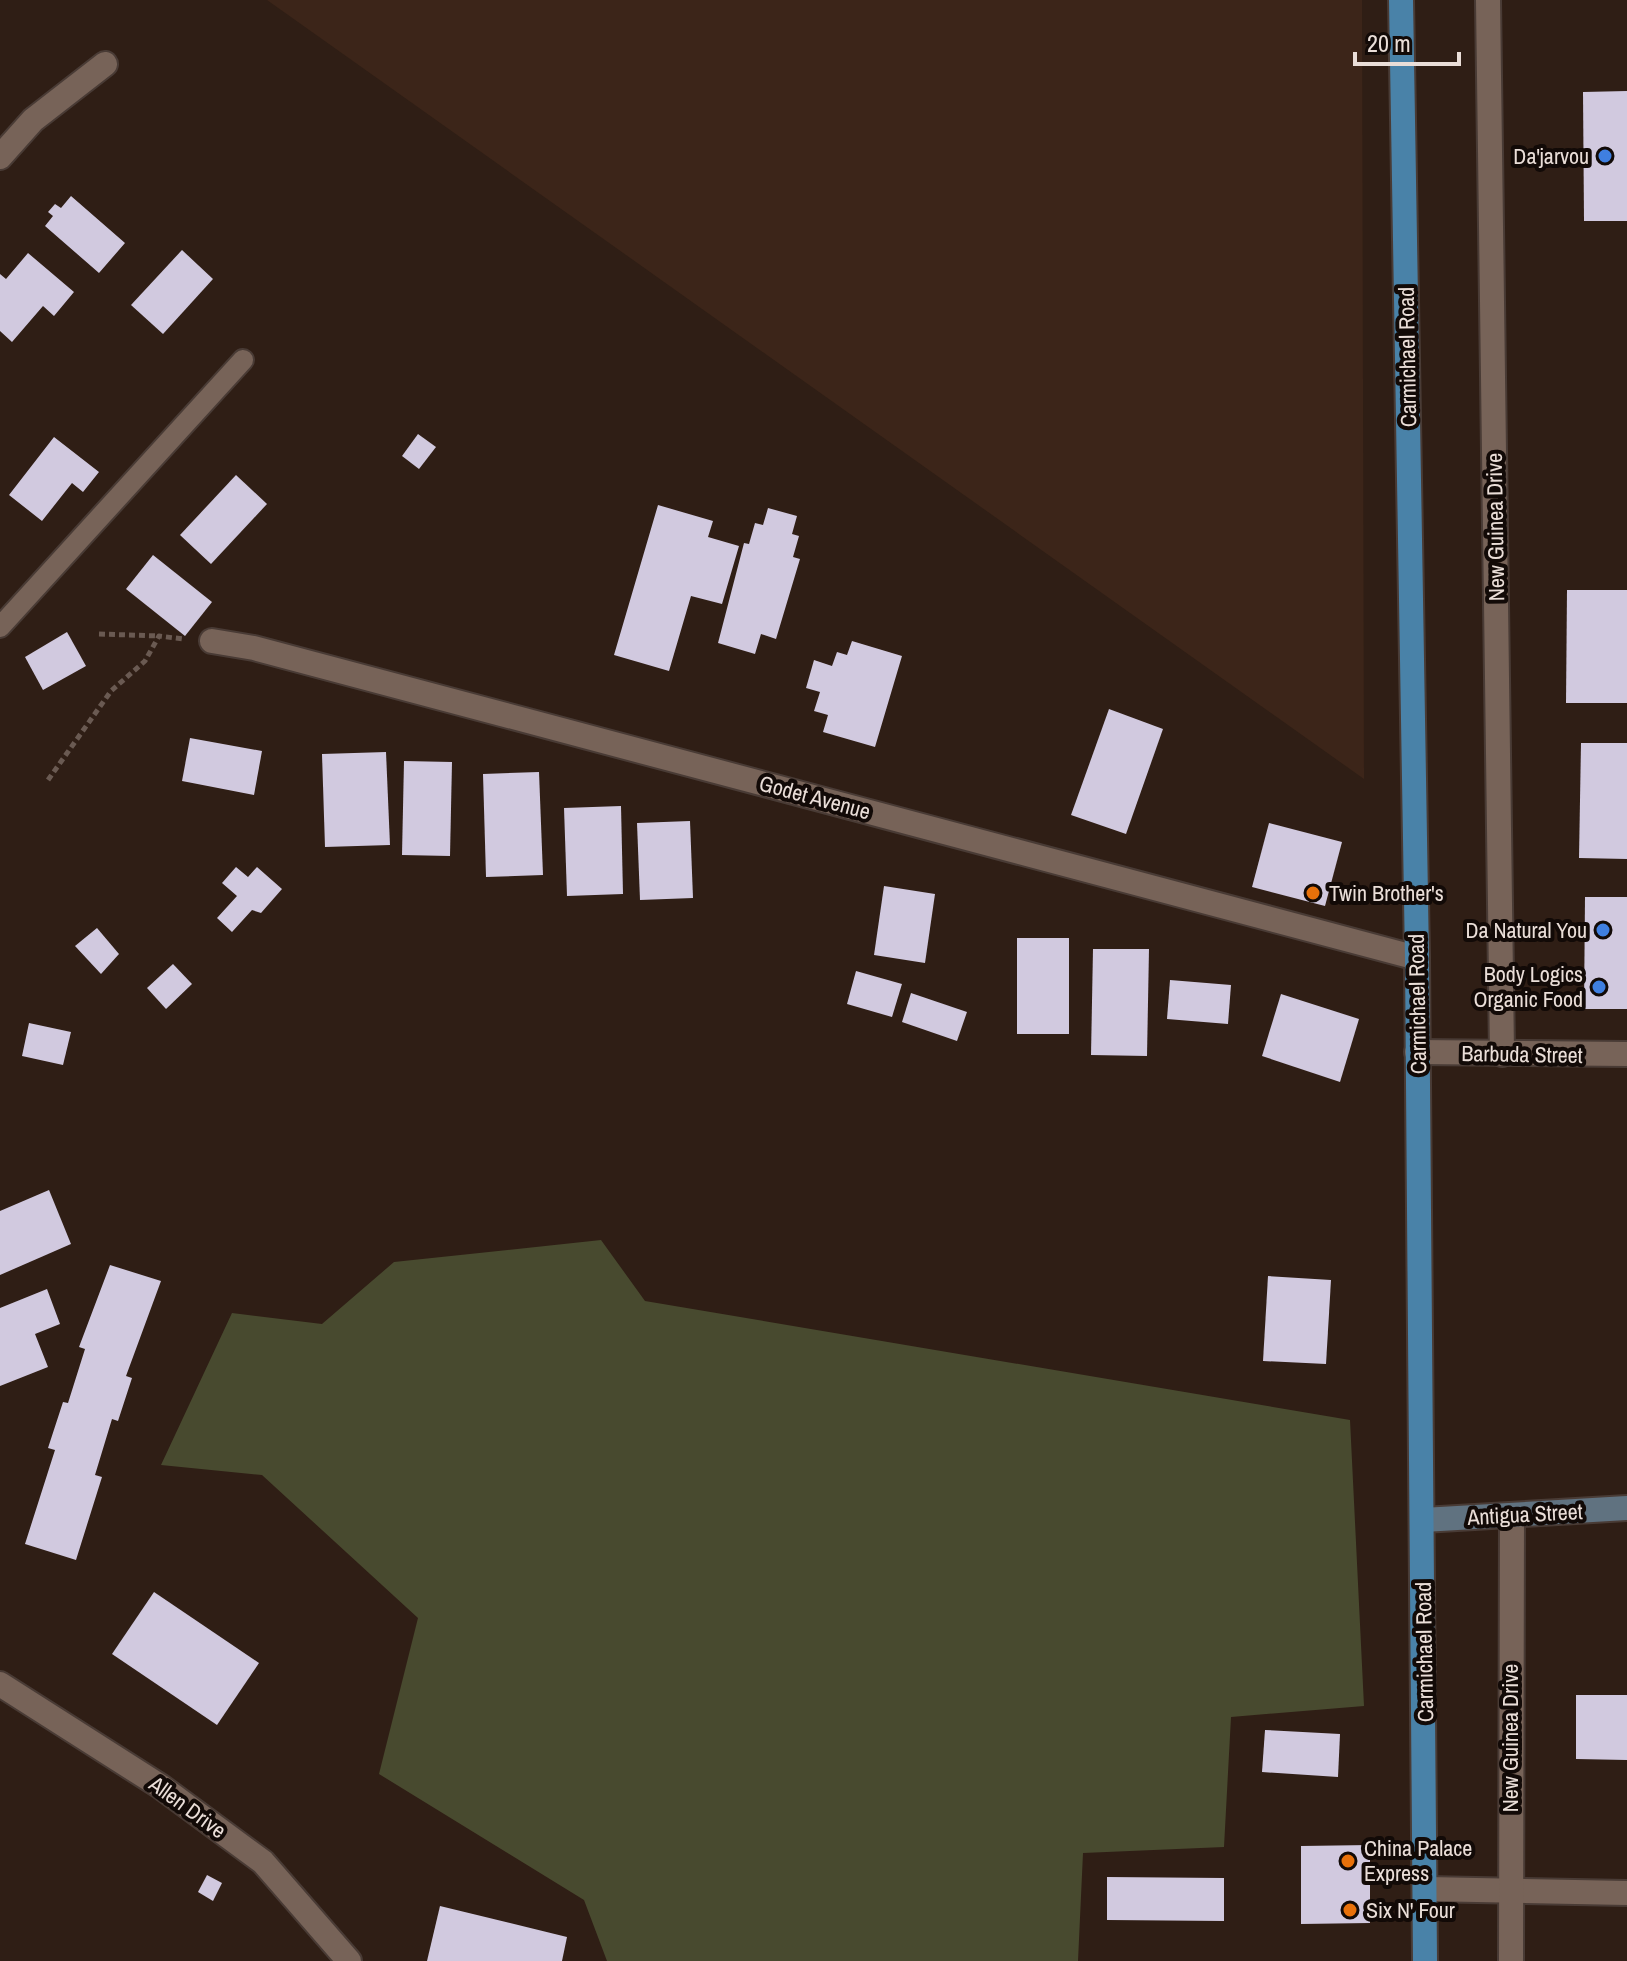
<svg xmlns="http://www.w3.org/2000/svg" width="1627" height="1961" viewBox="0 0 1627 1961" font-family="'Archivo Narrow',sans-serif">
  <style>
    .built { fill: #3c2519 }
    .forest { fill: #484a2f }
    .building { fill: #d1c9df }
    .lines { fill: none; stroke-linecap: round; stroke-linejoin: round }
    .lane-casing { stroke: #493b35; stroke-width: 24 }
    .street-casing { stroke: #493b35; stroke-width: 28 }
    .secondary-casing { stroke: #493b35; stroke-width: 28 }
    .primary-casing { stroke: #493b35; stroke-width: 28 }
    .path { stroke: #6a5a52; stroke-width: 5; stroke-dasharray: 6 4; stroke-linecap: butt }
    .lane { stroke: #776358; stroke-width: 20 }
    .street { stroke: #776358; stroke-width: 24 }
    .secondary { stroke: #607280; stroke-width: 24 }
    .primary { stroke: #4982a8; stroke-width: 24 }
    .shop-dot { fill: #3f7fe0; stroke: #120a07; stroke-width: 3 }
    .food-dot { fill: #e8710a; stroke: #120a07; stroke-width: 3 }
    .labels { text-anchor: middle; stroke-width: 8; stroke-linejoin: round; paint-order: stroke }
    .poi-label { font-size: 22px; fill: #eaded8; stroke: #120a07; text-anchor: end }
    .street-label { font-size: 22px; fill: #eaded8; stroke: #120a07 }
  </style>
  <rect width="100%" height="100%" fill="#2f1e15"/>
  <!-- built -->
  <polygon class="built" points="267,0 1362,0 1364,779"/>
  <!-- forest -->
  <polygon class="forest" points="601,1240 645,1301 1350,1420 1364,1706 1231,1717 1224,1847 1083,1853 1078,1961 607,1961 584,1900 379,1774 418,1618 262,1475 161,1465 232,1313 322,1324 394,1262"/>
  <!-- building -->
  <g class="building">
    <polygon points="1627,91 1627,221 1584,221 1583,92"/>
    <polygon points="71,196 125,243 99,273 45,226 53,216 48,212 55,204 61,208"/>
    <polygon points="182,250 213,279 163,334 131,305"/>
    <polygon points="28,253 74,292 54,316 43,306 12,342 0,331 0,274 6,279"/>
    <polygon points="418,434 436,447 419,469 402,456"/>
    <polygon points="54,437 99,472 83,492 72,483 42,521 9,495"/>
    <polygon points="236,475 267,504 211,564 180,535"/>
    <polygon points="658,505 713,521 708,537 739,546 722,604 691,596 669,671 614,655"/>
    <polygon points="768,508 797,516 792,534 799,536 793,557 800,559 776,639 761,634 755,654 718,643 744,543 749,544 755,523 763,525"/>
    <polygon points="153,555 212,602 185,636 126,589"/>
    <polygon points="1567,590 1627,590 1627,703 1566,703"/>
    <polygon points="67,632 86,666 43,690 25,657"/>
    <polygon points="852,641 902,656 875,747 823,732 828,715 814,711 820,692 806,688 814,660 832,666 837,652 847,655"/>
    <polygon points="1109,709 1163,729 1126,834 1071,815"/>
    <polygon points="190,738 262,751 254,795 182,781"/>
    <polygon points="1581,743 1627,743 1627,859 1579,858"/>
    <polygon points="386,752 390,845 325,847 322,754"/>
    <polygon points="404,761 452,762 450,856 402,855"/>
    <polygon points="539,772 543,875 486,877 483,774"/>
    <polygon points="621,806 623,894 567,896 564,808"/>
    <polygon points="690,821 693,898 640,900 637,823"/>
    <polygon points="1269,823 1342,842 1325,906 1252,887"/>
    <polygon points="236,867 248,877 257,867 282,889 261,913 252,910 232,932 217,918 237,896 222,883"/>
    <polygon points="884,886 935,894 925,963 874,955"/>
    <polygon points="1585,897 1627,897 1627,1009 1584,1009"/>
    <polygon points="97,928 119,954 101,974 75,946"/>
    <rect x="1017" y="938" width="52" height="96"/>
    <polygon points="1093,949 1149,949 1147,1056 1091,1055"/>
    <polygon points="173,964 192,984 166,1009 147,988"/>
    <polygon points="856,971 902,984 892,1017 847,1004"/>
    <polygon points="1170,980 1231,985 1228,1024 1167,1019"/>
    <polygon points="911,993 967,1012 957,1041 902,1022"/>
    <polygon points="1281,994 1359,1019 1340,1082 1262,1056"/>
    <polygon points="29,1023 71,1032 63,1065 22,1056"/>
    <polygon points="49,1190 71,1244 0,1275 0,1211"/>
    <polygon points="110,1265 161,1281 126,1376 132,1378 118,1421 112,1419 95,1475 102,1477 76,1560 25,1544 55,1450 48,1448 63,1402 68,1403 85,1349 79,1347"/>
    <polygon points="1268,1276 1331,1280 1326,1364 1263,1361"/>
    <polygon points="47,1289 60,1324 35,1334 48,1367 0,1386 0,1308"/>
    <polygon points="154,1592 259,1663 217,1725 112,1654"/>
    <polygon points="1576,1695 1627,1695 1627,1760 1576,1759"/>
    <polygon points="1265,1730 1340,1734 1338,1777 1262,1772"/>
    <polygon points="1370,1845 1370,1923 1301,1924 1301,1846"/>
    <polygon points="207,1875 222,1883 213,1901 198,1892"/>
    <polygon points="1107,1877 1224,1878 1224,1921 1107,1920"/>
    <polygon points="440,1906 567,1937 562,1961 427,1961"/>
  </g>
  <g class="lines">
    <!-- lane casing -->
    <g class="lane-casing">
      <polyline id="lane" points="0,627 243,360"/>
    </g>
    <!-- street casing -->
    <g class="street-casing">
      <g id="street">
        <polyline points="1488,0 1502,1054"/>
        <polyline points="0,157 33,120 105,64"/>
        <polyline points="212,641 254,648 1417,958"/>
        <polyline points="1417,1052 1627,1054"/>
        <polyline points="0,1684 160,1786 263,1862 349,1961"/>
        <polyline points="1427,1889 1627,1893"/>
        <polyline points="1511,1961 1512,1515"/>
      </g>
    </g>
    <!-- secondary casing -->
    <g class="secondary-casing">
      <polyline id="secondary" points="1423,1520 1627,1508"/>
    </g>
    <!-- primary casing -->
    <g class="primary-casing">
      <polyline id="primary" points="1401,0 1417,958 1425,1961"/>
    </g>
    <!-- path -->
    <g class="path">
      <polyline points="99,634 159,636"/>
      <polyline points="48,780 111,691 145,661 159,636 183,639"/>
    </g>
    <!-- lane -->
    <use href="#lane" class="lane"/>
    <!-- street -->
    <use href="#street" class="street"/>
    <!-- secondary -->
    <use href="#secondary" class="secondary"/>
    <!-- primary -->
    <use href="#primary" class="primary"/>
  </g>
  <!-- markers -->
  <g class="shop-dot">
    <circle cx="1605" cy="156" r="8"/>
    <circle cx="1603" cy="930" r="8"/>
    <circle cx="1599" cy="987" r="8"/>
  </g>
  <g class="food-dot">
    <circle cx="1313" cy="893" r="8"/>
    <circle cx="1348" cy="1861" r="8"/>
    <circle cx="1350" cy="1910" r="8"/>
  </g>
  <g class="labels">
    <!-- poi labels -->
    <g class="poi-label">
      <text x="1589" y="164">Da'jarvou</text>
      <text x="1329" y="901" text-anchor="start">Twin Brother's</text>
      <text x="1587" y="938">Da Natural You</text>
      <text x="1583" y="982">Body Logics<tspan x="1583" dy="25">Organic Food</tspan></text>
      <text x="1364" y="1856" text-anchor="start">China Palace<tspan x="1364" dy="25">Express</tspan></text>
      <text x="1366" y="1918" text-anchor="start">Six N' Four</text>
    </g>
    <!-- street labels -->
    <g class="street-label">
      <text transform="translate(1407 357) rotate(-91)" y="8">Carmichael Road</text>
      <text transform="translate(1495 527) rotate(-91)" y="8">New Guinea Drive</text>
      <text transform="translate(815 797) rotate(15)" y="8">Godet Avenue</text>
      <text transform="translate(1417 1004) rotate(-91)" y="8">Carmichael Road</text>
      <text transform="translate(1522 1054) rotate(1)" y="8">Barbuda Street</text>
      <text transform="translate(1525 1514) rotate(-3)" y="8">Antigua Street</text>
      <text transform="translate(1424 1652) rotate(-91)" y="8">Carmichael Road</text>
      <text transform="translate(1510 1738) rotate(-90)" y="8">New Guinea Drive</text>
      <text transform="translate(188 1807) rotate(36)" y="8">Allen Drive</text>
    </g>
  </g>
  <!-- scale -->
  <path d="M1355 52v12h104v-12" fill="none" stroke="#eaded8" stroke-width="4"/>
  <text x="1367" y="52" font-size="24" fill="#eaded8" stroke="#120a07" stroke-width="6" paint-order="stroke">20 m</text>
</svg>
